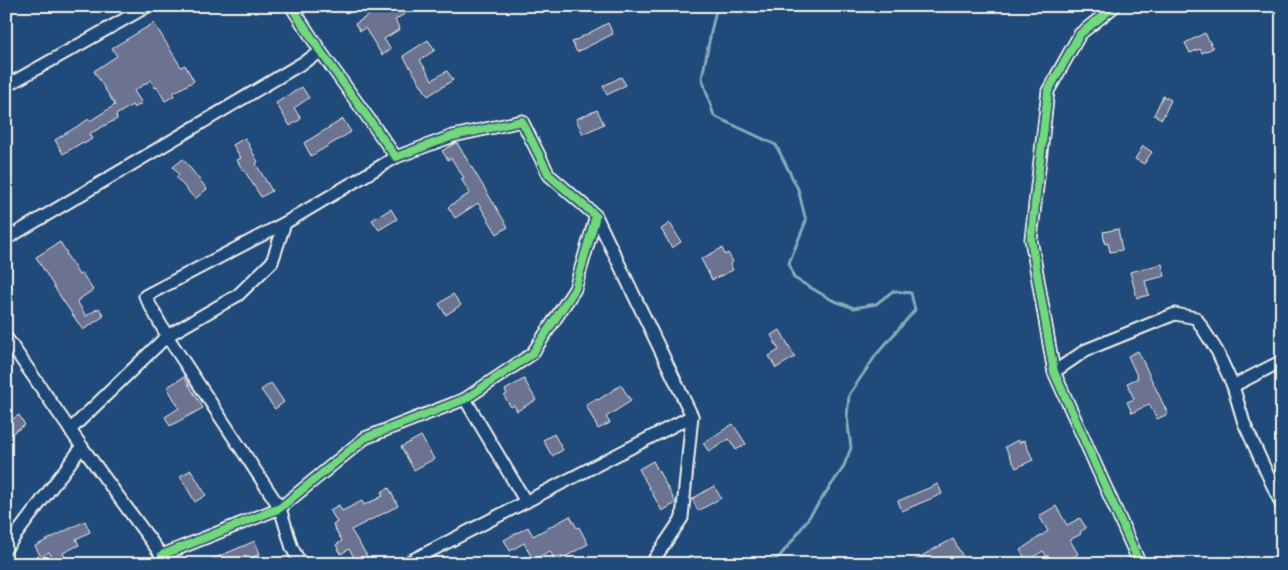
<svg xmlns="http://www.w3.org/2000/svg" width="1288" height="570" viewBox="0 0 1288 570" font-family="'Comic Neue',sans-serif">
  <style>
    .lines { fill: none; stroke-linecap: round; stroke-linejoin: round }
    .stream { stroke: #89aaba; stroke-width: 3 }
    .building { fill: #6c7391; stroke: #f4f1e8 }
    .minor-casing { stroke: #f4f1e8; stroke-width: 15 }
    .minor { stroke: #1f4a7a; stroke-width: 11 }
    .cycleway-casing { stroke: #1f4a7a; stroke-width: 11 }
    .cycleway { stroke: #71d979; stroke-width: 8 }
  </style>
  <rect width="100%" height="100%" fill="#1f4a7a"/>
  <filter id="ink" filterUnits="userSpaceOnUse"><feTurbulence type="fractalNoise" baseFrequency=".02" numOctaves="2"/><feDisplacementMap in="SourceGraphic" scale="10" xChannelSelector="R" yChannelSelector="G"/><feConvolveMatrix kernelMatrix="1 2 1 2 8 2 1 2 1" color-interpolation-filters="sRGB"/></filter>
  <g filter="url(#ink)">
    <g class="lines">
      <!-- stream -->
      <polyline class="stream" points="717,6 711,32 702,78 714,116 776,145 798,189 806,221 789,263 794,278 832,300 854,308 876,304 893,291 911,293 915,310 876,355 849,395 847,417 851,448 843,468 796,536 780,556 767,564"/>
    </g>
    <!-- building -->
    <g class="building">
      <polygon points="383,6 417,6 395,20 400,29 384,39 391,49 382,55 365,28 360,31 355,24"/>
      <polygon points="154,23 181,67 185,65 194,81 173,93 174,96 165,101 157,87 155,88 151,80 134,91 142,103 134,108 132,105 116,115 117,119 89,134 92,139 84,144 83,142 63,154 55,140 89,119 90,121 115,105 94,71 117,56 112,48"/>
      <polygon points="608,23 613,34 577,52 572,42"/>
      <polygon points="1205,33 1213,48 1202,53 1200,49 1190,53 1185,43"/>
      <polygon points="428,40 435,50 420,60 432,80 447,71 453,80 428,96 403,56"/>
      <polygon points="621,77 626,85 607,95 603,86"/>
      <polygon points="302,87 309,98 294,108 301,119 290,126 276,103"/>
      <polygon points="1163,96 1171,100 1162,119 1154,115"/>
      <polygon points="597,110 604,124 583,134 576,119"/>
      <polygon points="343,119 351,132 311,156 304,143"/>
      <polygon points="245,138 258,162 256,164 272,191 261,197 244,170 243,171 237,160 241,158 233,145"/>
      <polygon points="455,143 457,143 508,227 497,234 478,203 455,218 448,207 470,193 461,179 464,178 451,158 448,160 442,151"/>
      <polygon points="1143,146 1152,152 1144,164 1135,159"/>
      <polygon points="183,159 207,189 195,199 176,177 179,175 173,167"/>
      <polygon points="391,209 397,219 379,230 372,220"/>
      <polygon points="670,223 681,242 672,248 661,229"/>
      <polygon points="1118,229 1122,250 1110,252 1108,243 1105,244 1103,232"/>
      <polygon points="60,242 67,253 66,254 79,275 82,273 93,290 77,301 86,316 99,308 104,316 83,330 58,293 36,257"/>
      <polygon points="722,248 725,255 728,253 733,262 730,264 733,270 712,280 701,259"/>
      <polygon points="1162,264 1165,276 1145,281 1149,295 1137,298 1130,272"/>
      <polygon points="453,294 461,305 446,315 439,304"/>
      <polygon points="780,330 795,357 776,368 769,356 779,350 771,335"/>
      <polygon points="1138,351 1168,414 1157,419 1149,404 1132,413 1127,402 1134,399 1127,383 1138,378 1128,356"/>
      <polygon points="184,377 203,408 170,426 165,417 179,408 167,387"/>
      <polygon points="524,379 536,400 517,411 514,405 511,407 504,396 507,394 505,390"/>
      <polygon points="271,383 284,402 275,409 261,390"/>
      <polygon points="621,385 631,401 606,417 610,423 598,429 586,405 597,399 598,400"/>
      <polygon points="19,415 25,425 6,437 6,423"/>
      <polygon points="733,424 746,444 736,450 729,439 709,452 703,443"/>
      <polygon points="554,434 563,450 552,456 543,440"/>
      <polygon points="421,436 434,459 414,470 401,447"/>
      <polygon points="1018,440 1019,443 1024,440 1033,460 1016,468 1005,447"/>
      <polygon points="653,461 676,503 662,511 639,469"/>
      <polygon points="191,470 206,495 195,502 180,476"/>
      <polygon points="938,484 942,494 902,511 898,501"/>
      <polygon points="714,486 721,498 698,511 692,499"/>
      <polygon points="389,488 398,506 351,530 372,564 358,564 349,549 341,554 336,545 342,541 333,525 337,522 330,510 339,505 342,511 362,501 364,505 383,496 381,492"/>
      <polygon points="1056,506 1067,525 1080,518 1086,528 1080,532 1081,534 1070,540 1078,554 1062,564 1052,564 1043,551 1027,561 1020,550 1048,531 1039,516"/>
      <polygon points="570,516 577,528 579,527 588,544 556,562 550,551 533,560 524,543 510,551 504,540 528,527 533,536"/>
      <polygon points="85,521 90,532 76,539 79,545 63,553 66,559 55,564 49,552 41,557 35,546"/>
      <polygon points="953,539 967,564 907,564 936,548"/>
      <polygon points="255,541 260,554 236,564 201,564"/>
    </g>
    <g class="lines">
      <!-- minor casing -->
      <g class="minor-casing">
        <g id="minor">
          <polyline points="1115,6 1080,34 1048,91 1031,239 1054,372 1140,564"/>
          <polyline points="6,86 148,6"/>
          <polyline points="596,216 692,416 682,518 651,564"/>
          <polyline points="285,223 272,262 238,295 167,336 280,508 292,548 301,564"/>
          <polyline points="6,239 321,52"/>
          <polyline points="6,337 82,447 168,564"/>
          <polyline points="1054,372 1086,350 1175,314 1196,318 1217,351 1233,386 1244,423 1282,506"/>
          <polyline points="1233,386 1282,361"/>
          <polyline points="465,399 526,502"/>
          <polyline points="70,430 167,336 145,296 285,223 396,157"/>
          <polyline points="6,548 82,447"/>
          <polyline points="162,555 280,508 365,438 465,399 532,354 575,289 596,216 549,175 522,121 453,136 396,157 321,52 291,6"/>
          <polyline points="405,564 692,416"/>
        </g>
      </g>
      <!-- minor -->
      <use href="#minor" class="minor"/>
      <!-- cycleway casing -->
      <g class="cycleway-casing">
        <g id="cycleway">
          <polyline points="1115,6 1080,34 1048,91 1031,239 1054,372 1140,564"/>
          <polyline points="162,555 280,508 365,438 465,399 532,354 575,289 596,216 549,175 522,121 453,136 396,157 321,52 291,6"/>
        </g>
      </g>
      <!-- cycleway -->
      <use href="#cycleway" class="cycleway"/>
    </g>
  </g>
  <!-- margin -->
  <rect width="1288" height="570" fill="none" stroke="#1f4a7a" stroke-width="25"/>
  <rect x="12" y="12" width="1263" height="545" fill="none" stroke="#f4f1e8" stroke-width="2" filter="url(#ink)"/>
</svg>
